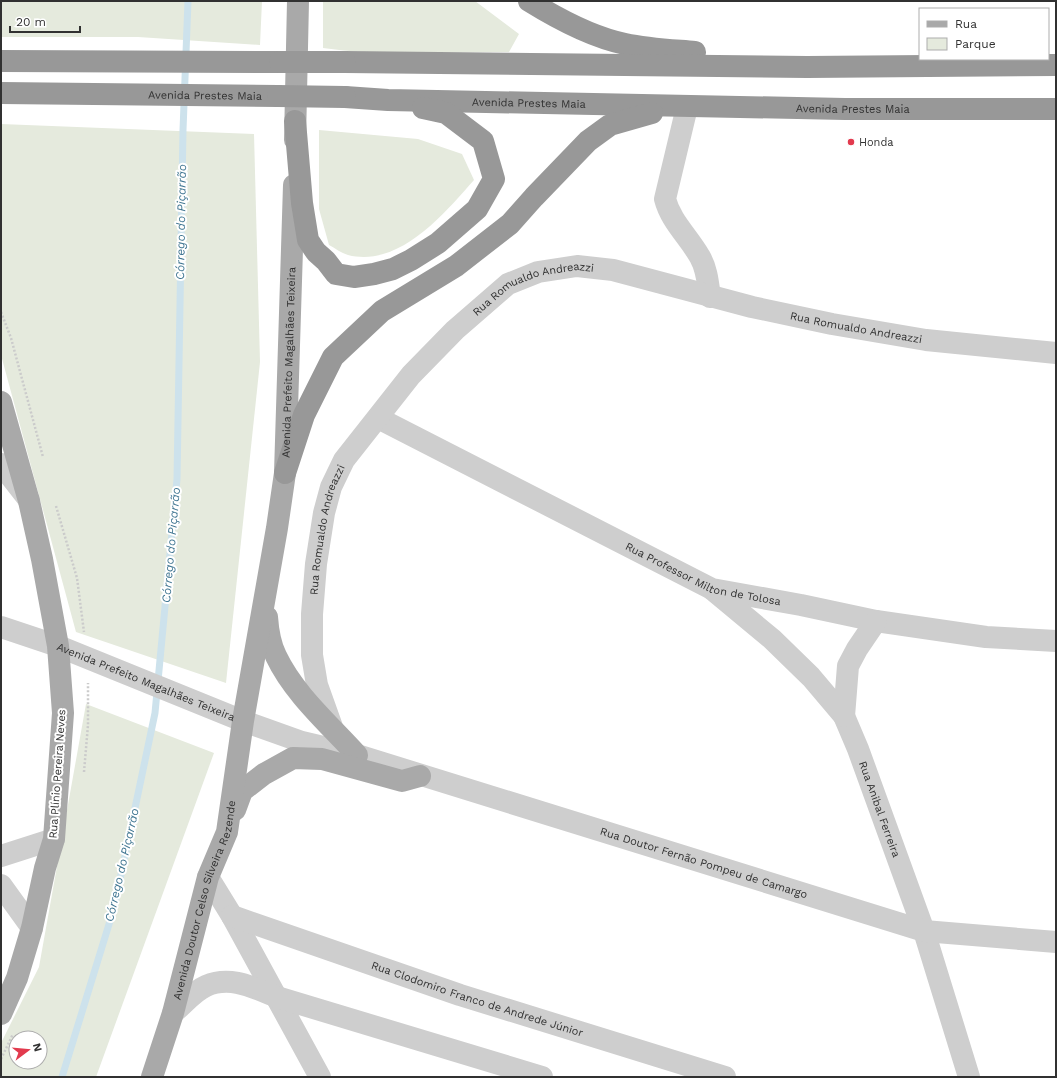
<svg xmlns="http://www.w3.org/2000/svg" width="1057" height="1078" viewBox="0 0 1057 1078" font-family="'Work Sans',sans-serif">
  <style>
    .green { fill: #e5eadd; fill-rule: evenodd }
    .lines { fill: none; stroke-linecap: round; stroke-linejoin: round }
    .stream { stroke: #cde2ec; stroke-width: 7 }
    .path { stroke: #cbcbcb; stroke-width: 2.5; stroke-dasharray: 2 2; stroke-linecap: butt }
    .minor { stroke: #cecece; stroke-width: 22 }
    .major { stroke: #a9a9a9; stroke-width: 22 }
    .highway { stroke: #989898; stroke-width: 22 }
    .highway-bridge { stroke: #989898; stroke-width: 22 }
    .poi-dot { fill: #e23a4e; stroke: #fff; stroke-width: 1.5 }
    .labels { text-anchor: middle; stroke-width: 4; stroke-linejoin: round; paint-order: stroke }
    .street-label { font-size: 11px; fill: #313131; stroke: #fff }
    .poi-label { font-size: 11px; fill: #313131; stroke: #fff; text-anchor: start }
    .water-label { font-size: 12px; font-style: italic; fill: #407692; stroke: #fff }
  </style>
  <rect width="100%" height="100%" fill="#fff"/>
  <!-- green -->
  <g class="green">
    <polygon points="1,1 262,1 260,45 138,37 1,37"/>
    <path d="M 323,1 L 475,1 L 519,34 L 509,52 C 448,51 384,57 323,48 Z"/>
    <polygon points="1,124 254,134 260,362 226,683 76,632 1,355"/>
    <path d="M 319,130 L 418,139 L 462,154 L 474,180 C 444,214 399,268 348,255 C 341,253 335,248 329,245 L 319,209 Z"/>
    <path d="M 86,704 L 214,753 L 96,1077 L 1,1077 L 1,1043 L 39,967 ZM 16,1038 L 40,1038 L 40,1062 L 16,1062 Z"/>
  </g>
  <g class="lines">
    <!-- stream -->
    <polyline class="stream" points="62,1077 114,908 155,713 177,479 183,130 188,1"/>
    <!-- path -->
    <g class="path">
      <polyline points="1,312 11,338 43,457"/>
      <polyline points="56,506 77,578 84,632"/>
      <polyline points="84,772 88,725 88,683"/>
      <polyline points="1,1059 13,1034"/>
    </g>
    <!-- minor -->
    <g class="minor">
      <path d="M 687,107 L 665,199 C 671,222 689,237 700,257 C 707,269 708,283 710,297"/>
      <path id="s1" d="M 378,418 L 712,589 L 801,605 L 876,621 L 986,637 L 1056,641"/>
      <polyline points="1,464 29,500"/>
      <path id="s2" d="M 713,590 L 772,639 L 811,677 L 844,716 L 858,749 L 924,931 L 969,1077"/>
      <path id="s3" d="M 1,627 L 58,646 L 243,721 L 302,742 L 357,755 L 924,931 L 1056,942"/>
      <polyline points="844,716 848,666 857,649 876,621"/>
      <path id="s4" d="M 332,727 L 317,685 L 312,655 L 312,614 L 316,564 L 324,513 L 331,487 L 344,460 L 411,375 L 455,330 L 508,284 L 538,272 L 577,266 L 613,270 L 752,307 L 832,324 L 926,340 L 1056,353"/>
      <polyline points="1,856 54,839"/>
      <polyline points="208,877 232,916 320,1077"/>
      <polyline points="1,885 32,928"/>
      <path id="s5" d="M 232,916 L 460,995 L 725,1077"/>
      <path d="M 173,1013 C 183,1005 194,991 206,986 C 231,975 254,988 277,997 L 542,1077"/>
    </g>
    <!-- major -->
    <g class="major">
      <polyline points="295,140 298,1"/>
      <polyline points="1,402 29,501 42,559 58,646 63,713 54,839 45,868 32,928 17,978 1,1014"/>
      <path d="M 267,617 C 268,631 270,644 276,656 C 294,694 329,724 357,755"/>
      <polyline points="235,810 242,791 264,774 293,758 322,759 402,781 420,776"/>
      <path id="s6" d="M 152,1077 L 173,1013 L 208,877 L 227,832 L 243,721 L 277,528 L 285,473 L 294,185"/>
    </g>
    <!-- highway -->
    <g class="highway">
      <path d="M 529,1 C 558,19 591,37 625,44 C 648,49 672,50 695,52"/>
      <polyline points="1,61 280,62"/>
      <polyline points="345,62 807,67 1056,65"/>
      <path id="s7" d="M 1,93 L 278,96"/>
      <path id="s8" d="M 345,97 L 388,100 L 845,109 L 1056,109"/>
      <polyline points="295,121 302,203 308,240 316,252 326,261 336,274 354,277 374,274 393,269 411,260 438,243 477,209 494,179 483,141 446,113 423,108"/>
      <polyline points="285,473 304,415 333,357 382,311 456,266 510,224 534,197 588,141 610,125 652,113"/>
    </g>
    <!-- highway-bridge -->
    <g class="highway-bridge">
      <polyline points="280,62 345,62"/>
      <polyline points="278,96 345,97"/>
    </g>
  </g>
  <!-- markers -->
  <circle class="poi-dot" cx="851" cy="142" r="4"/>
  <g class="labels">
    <!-- street labels -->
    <g class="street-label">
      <text dy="4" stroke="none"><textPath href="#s7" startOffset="204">Avenida Prestes Maia</textPath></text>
      <text dy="4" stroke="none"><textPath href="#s8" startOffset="184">Avenida Prestes Maia</textPath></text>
      <text dy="4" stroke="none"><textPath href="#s8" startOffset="508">Avenida Prestes Maia</textPath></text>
      <text dy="4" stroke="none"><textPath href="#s4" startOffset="538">Rua Romualdo Andreazzi</textPath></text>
      <text dy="4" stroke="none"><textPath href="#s4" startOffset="874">Rua Romualdo Andreazzi</textPath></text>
      <text dy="4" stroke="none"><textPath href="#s6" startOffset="731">Avenida Prefeito Magalhães Teixeira</textPath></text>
      <text dy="4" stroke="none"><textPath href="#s4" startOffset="202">Rua Romualdo Andreazzi</textPath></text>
      <text dy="4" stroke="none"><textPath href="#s1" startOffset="362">Rua Professor Milton de Tolosa</textPath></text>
      <text dy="4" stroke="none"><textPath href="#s3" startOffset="155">Avenida Prefeito Magalhães Teixeira</textPath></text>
      <text transform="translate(57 774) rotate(-86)" y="4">Rua Plínio Pereira Neves</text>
      <text dy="4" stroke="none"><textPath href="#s2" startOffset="282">Rua Anibal Ferreira</textPath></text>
      <text dy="4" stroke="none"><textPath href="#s3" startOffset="742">Rua Doutor Fernão Pompeu de Camargo</textPath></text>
      <text dy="4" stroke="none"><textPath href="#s6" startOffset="185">Avenida Doutor Celso Silveira Rezende</textPath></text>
      <text dy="4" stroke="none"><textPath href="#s5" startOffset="259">Rua Clodomiro Franco de Andrede Júnior</textPath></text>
    </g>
    <!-- poi labels -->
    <g class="poi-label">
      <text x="859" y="146">Honda</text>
    </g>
    <!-- water labels -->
    <g class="water-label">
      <text transform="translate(181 222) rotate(-89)" y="4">Córrego do Piçarrão</text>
      <text transform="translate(171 545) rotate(-85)" y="4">Córrego do Piçarrão</text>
      <text transform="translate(122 865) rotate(-77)" y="4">Córrego do Piçarrão</text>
    </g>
  </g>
  <!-- border -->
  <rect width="1057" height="1078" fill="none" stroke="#313131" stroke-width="4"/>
  <!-- legend -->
  <rect x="919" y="8" width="130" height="52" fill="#ffffff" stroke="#adadad"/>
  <rect x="927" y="21" width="20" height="6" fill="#a9a9a9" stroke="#adadad"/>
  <text x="955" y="28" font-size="12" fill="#313131">Rua</text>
  <rect x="927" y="38" width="20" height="12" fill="#e5eadd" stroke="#adadad"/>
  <text x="955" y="48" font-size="12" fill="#313131">Parque</text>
  <!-- north arrow -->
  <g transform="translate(28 1050) rotate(74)"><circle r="19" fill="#ffffff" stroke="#adadad"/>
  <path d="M0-3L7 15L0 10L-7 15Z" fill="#e23a4e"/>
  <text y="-6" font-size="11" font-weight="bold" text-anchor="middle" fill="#313131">N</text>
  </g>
  <!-- scale -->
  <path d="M10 26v6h70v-6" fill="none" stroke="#313131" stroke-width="2"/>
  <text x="16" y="26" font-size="12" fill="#313131" stroke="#ffffff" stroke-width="3" paint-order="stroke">20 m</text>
</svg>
